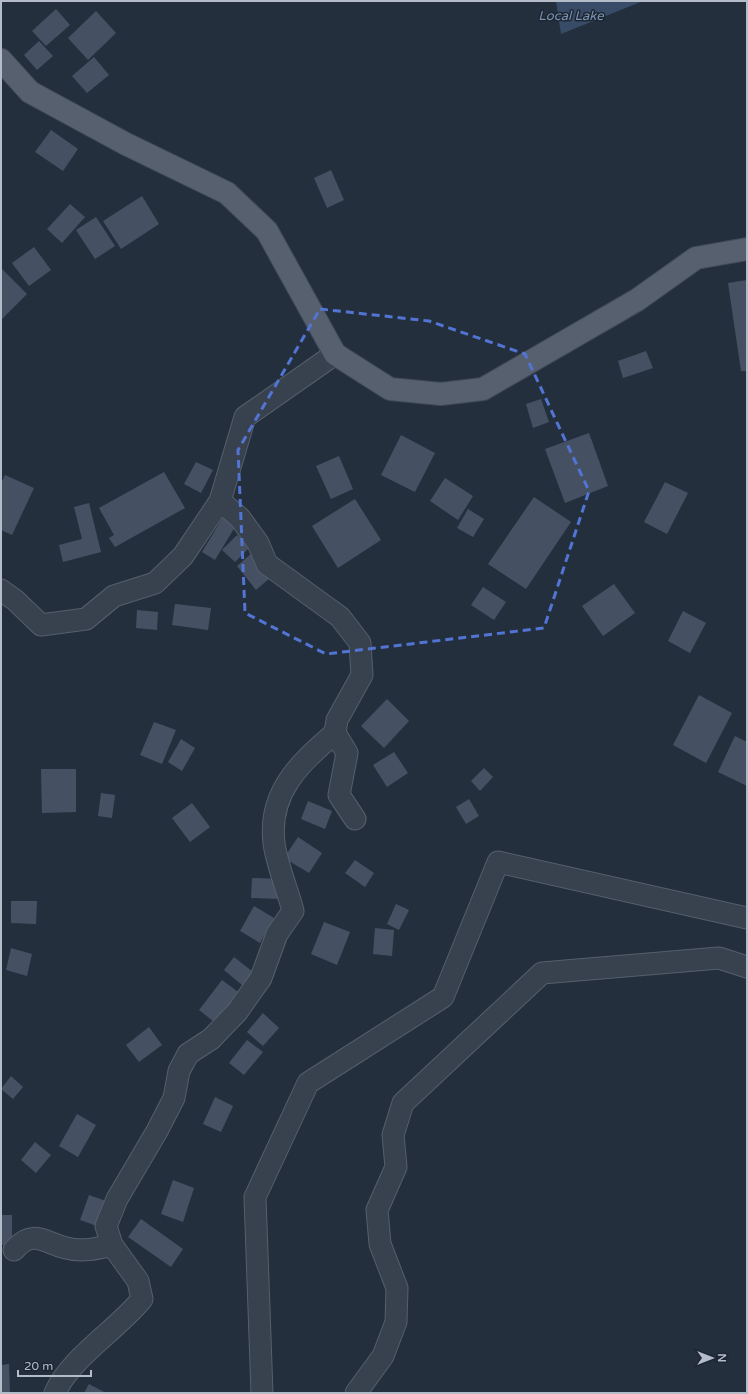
<svg xmlns="http://www.w3.org/2000/svg" width="748" height="1394" viewBox="0 0 748 1394" font-family="'Varela Round',sans-serif">
  <style>
    .water { fill: #394c67 }
    .building { fill: #455162 }
    .lines { fill: none; stroke-linecap: round; stroke-linejoin: round }
    .minor-casing { stroke: #565f6c; stroke-width: 23 }
    .primary-casing { stroke: #414a57; stroke-width: 24 }
    .minor { stroke: #38414e; stroke-width: 21 }
    .primary { stroke: #56606e; stroke-width: 22 }
    .marked { fill: none; stroke: #5274d3; stroke-width: 3; stroke-dasharray: 8 5; stroke-linejoin: round }
    .labels { text-anchor: middle; stroke-width: 3; stroke-linejoin: round; paint-order: stroke }
    .water-label { font-size: 13px; font-style: italic; fill: #7c92b1; stroke: #1d2633 }
  </style>
  <rect width="100%" height="100%" fill="#242f3e"/>
  <!-- water -->
  <polygon class="water" points="556,1 643,1 561,34"/>
  <!-- building -->
  <g class="building">
    <polygon points="56,9 70,25 46,46 32,31"/>
    <polygon points="96,11 116,33 88,60 68,38"/>
    <polygon points="39,41 53,56 37,70 24,55"/>
    <polygon points="94,57 109,75 87,93 72,76"/>
    <polygon points="51,130 78,149 63,171 35,152"/>
    <polygon points="331,170 344,200 327,208 314,178"/>
    <polygon points="142,196 159,224 121,249 103,221"/>
    <polygon points="70,204 85,217 62,243 47,229"/>
    <polygon points="96,217 115,246 95,259 76,230"/>
    <polygon points="34,247 51,270 29,286 12,263"/>
    <polygon points="1,268 27,294 1,320"/>
    <polygon points="747,280 747,371 741,371 728,283"/>
    <polygon points="646,351 653,368 623,378 618,361"/>
    <polygon points="541,399 549,422 533,428 526,404"/>
    <polygon points="589,433 608,486 565,503 545,449"/>
    <polygon points="401,435 435,453 415,492 381,475"/>
    <polygon points="339,456 353,489 331,499 316,466"/>
    <polygon points="196,462 213,470 201,493 184,484"/>
    <polygon points="164,472 185,508 115,547 109,538 114,535 99,508"/>
    <polygon points="5,475 34,488 12,535 1,530 1,483"/>
    <polygon points="445,478 473,496 458,520 430,501"/>
    <polygon points="665,482 688,493 667,534 644,522"/>
    <polygon points="534,497 571,522 526,589 488,564"/>
    <polygon points="355,499 381,540 338,568 312,526"/>
    <polygon points="89,503 101,552 63,562 59,545 82,539 74,507"/>
    <polygon points="468,509 484,519 473,537 457,528"/>
    <polygon points="225,514 238,522 215,560 202,552"/>
    <polygon points="237,535 250,547 235,562 222,550"/>
    <polygon points="252,553 271,577 256,590 237,566"/>
    <polygon points="614,584 635,613 603,636 582,606"/>
    <polygon points="483,587 506,602 494,620 471,605"/>
    <polygon points="175,604 211,608 208,630 172,625"/>
    <polygon points="137,610 158,612 157,630 136,628"/>
    <polygon points="683,611 706,623 690,653 668,641"/>
    <polygon points="699,695 732,713 706,763 673,745"/>
    <polygon points="387,699 409,721 384,748 361,726"/>
    <polygon points="154,722 176,730 162,764 140,755"/>
    <polygon points="735,736 747,742 747,786 718,772"/>
    <polygon points="181,739 195,748 182,771 168,762"/>
    <polygon points="394,752 408,773 387,787 373,765"/>
    <polygon points="484,768 493,777 480,791 471,781"/>
    <polygon points="41,769 76,769 76,812 42,813"/>
    <polygon points="101,793 115,795 112,818 98,816"/>
    <polygon points="469,799 479,816 466,824 456,807"/>
    <polygon points="308,801 332,811 325,829 301,819"/>
    <polygon points="192,803 210,827 190,842 172,818"/>
    <polygon points="298,837 322,853 309,873 284,858"/>
    <polygon points="355,860 374,873 365,887 345,873"/>
    <polygon points="252,878 280,879 279,899 251,898"/>
    <polygon points="11,901 37,901 36,924 11,923"/>
    <polygon points="396,904 409,910 399,930 387,924"/>
    <polygon points="254,906 274,918 260,943 240,931"/>
    <polygon points="324,922 350,932 337,965 311,954"/>
    <polygon points="375,928 394,930 392,956 373,954"/>
    <polygon points="11,948 32,954 27,976 6,970"/>
    <polygon points="234,957 253,972 242,985 224,970"/>
    <polygon points="222,980 241,994 218,1025 199,1010"/>
    <polygon points="263,1013 279,1028 263,1046 247,1032"/>
    <polygon points="149,1027 162,1045 139,1062 126,1045"/>
    <polygon points="247,1040 263,1052 244,1075 229,1063"/>
    <polygon points="11,1076 23,1087 13,1099 1,1089"/>
    <polygon points="215,1097 233,1106 221,1132 203,1124"/>
    <polygon points="77,1114 96,1125 78,1157 59,1146"/>
    <polygon points="35,1142 51,1155 36,1173 21,1160"/>
    <polygon points="173,1180 194,1188 183,1222 161,1214"/>
    <polygon points="89,1195 106,1201 97,1226 80,1220"/>
    <rect x="1" y="1215" width="11" height="30"/>
    <polygon points="141,1219 183,1249 171,1267 128,1237"/>
    <polygon points="9,1364 10,1393 1,1393 1,1365"/>
    <polygon points="89,1384 106,1393 84,1393"/>
  </g>
  <g class="lines">
    <!-- minor casing -->
    <g class="minor-casing">
      <g id="minor">
        <polyline points="220,501 240,518 258,543 267,564 340,617 360,643 362,675 337,720 335,733 347,753 339,795 355,819"/>
        <polyline points="1,590 15,600 41,625 86,619 114,596 155,583 183,556 220,501 245,417 335,354"/>
        <path d="M 14,1250 C 33,1228 45,1243 66,1248 C 82,1252 96,1249 112,1245"/>
        <path d="M 55,1393 C 70,1358 117,1330 142,1299 L 138,1281 L 112,1245 L 106,1226 L 117,1199 L 157,1131 L 174,1098 L 179,1071 L 188,1054 L 211,1039 L 237,1012 L 261,978 L 277,934 L 293,911 C 288,891 276,862 274,843 C 268,792 300,763 335,733"/>
        <polyline points="262,1393 255,1197 308,1083 443,997 498,862 747,918"/>
        <polyline points="356,1393 383,1356 396,1322 397,1288 380,1244 377,1210 396,1167 393,1135 403,1103 542,973 719,958 747,967"/>
      </g>
    </g>
    <!-- primary casing -->
    <g class="primary-casing">
      <polyline id="primary" points="1,60 30,92 126,144 227,193 267,231 335,354 390,389 441,394 483,389 637,300 696,258 747,249"/>
    </g>
    <!-- minor -->
    <use href="#minor" class="minor"/>
    <!-- primary -->
    <use href="#primary" class="primary"/>
  </g>
  <!-- marked area -->
  <path class="marked" d="M 320,309 L 429,321 L 525,354 L 589,491 L 544,628 L 326,654 L 245,613 L 238,450 Z"/>
  <g class="labels">
    <!-- water labels -->
    <g class="water-label">
      <text x="571" y="20">Local Lake</text>
    </g>
  </g>
  <!-- border -->
  <rect width="748" height="1394" fill="none" stroke="#b4bcc9" stroke-width="4"/>
  <!-- north arrow -->
  <g transform="translate(712 1358) rotate(90)" stroke="#1d2633" stroke-width="3" paint-order="stroke">
  <path d="M0-3L7 15L0 10L-7 15Z" fill="#b4bcc9"/>
  <text y="-6" font-size="11" font-weight="bold" text-anchor="middle" fill="#b4bcc9">N</text>
  </g>
  <!-- scale -->
  <path d="M18 1370v6h73v-6" fill="none" stroke="#b4bcc9" stroke-width="2"/>
  <text x="24" y="1370" font-size="12" fill="#b4bcc9" stroke="#1d2633" stroke-width="3" paint-order="stroke">20 m</text>
</svg>
